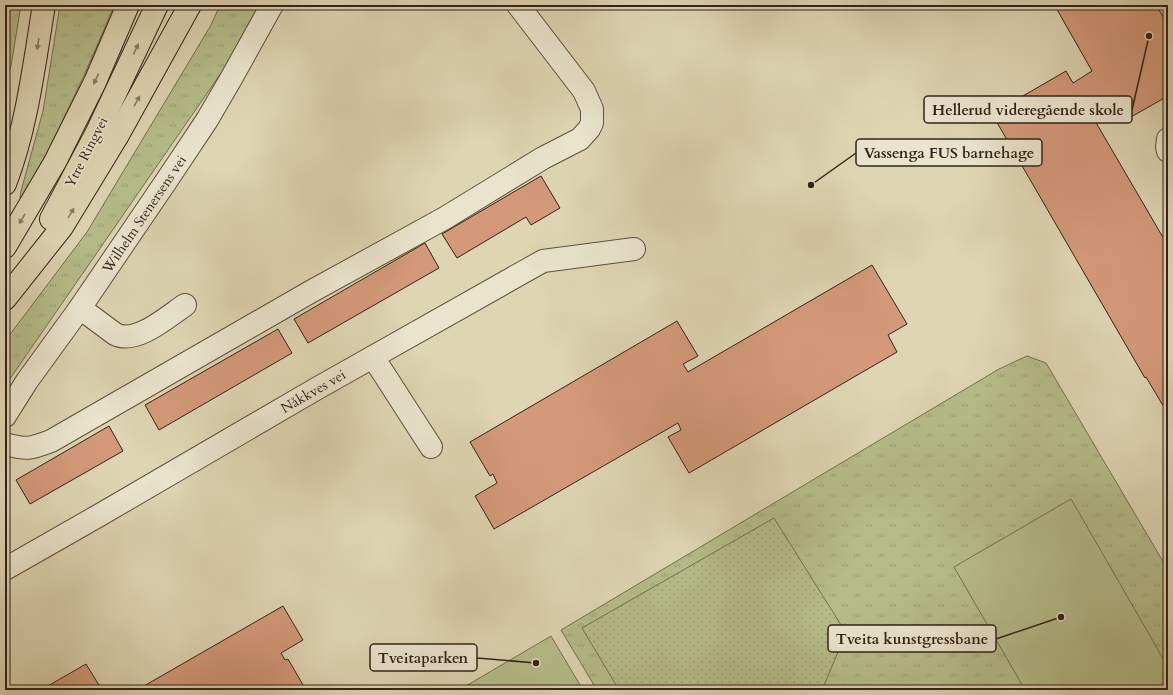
<svg xmlns="http://www.w3.org/2000/svg" width="1173" height="695" viewBox="0 0 1173 695" font-family="Cardo,serif">
  <style>
    .grass { fill: url(#grass-tufts); stroke: #746f51 }
    .park { fill: #b5bc89; stroke: #746f51 }
    .garden { fill: url(#garden-dots); stroke: #746f51 }
    .building { fill: #d4997a; stroke: #332219 }
    .lines { fill: none; stroke-linecap: round; stroke-linejoin: round }
    .minor-casing { stroke: #5e4f3f; stroke-width: 24 }
    .major-casing { stroke: #332219; stroke-width: 24 }
    .minor { stroke: #eae4cd; stroke-width: 22 }
    .major { stroke: #ded5b2; stroke-width: 22 }
    .oneway { fill: #887c66 }
    .labels { text-anchor: middle; stroke-width: 3; stroke-linejoin: round; paint-order: stroke }
    .street-label { font-size: 14px; fill: #332219; stroke: #eae4cd }
    .leader { fill: none; stroke: #332219; stroke-width: 1.5 }
    .callout-dot { fill: #332219; stroke: #eae4cd; stroke-width: 1.5 }
    .callout { fill: #eae4cd; stroke: #332219; stroke-width: 1.5 }
    .callout-label { font-size: 15px; text-anchor: middle; font-weight: bold; fill: #332219 }
  </style>
  <defs>
    <pattern id="grass-tufts" width="24" height="20" patternUnits="userSpaceOnUse"><rect width="24" height="20" fill="#b5bc89"/><path d="M3 7l-1-3M5 7V3M7 7l1-3M15 17l-1-3M17 17v-4M19 17l1-3" fill="none" stroke="#9ca176"/></pattern>
    <pattern id="garden-dots" width="8" height="8" patternUnits="userSpaceOnUse"><rect width="8" height="8" fill="#b5bc89"/><path d="M2 2h.1M6 6h.1" fill="none" stroke="#9ca176" stroke-width="1.8" stroke-linecap="round"/></pattern>
  </defs>
  <rect width="100%" height="100%" fill="#ded5b2"/>
  <filter id="stains"><feTurbulence type="fractalNoise" baseFrequency=".005" numOctaves="4"/><feColorMatrix values="0 0 0 0 .2 0 0 0 0 .09 0 0 0 0 .02 0 0 0 .5 -.17"/></filter>
  <radialGradient id="worn" r=".72"><stop offset=".6" stop-color="#630" stop-opacity="0"/><stop offset="1" stop-color="#630" stop-opacity=".3"/></radialGradient>
  <!-- grass -->
  <g class="grass">
    <polygon points="5,5 21,5 11,66 5,84"/>
    <path d="M 60,5 L 114,5 C 88,70 57,134 24,197 L 20,198 L 21,191 L 43,111 Z"/>
    <polygon points="220,5 268,5 5,386 5,341 87,232 211,25"/>
    <polygon points="1027,356 1046,363 1168,570 1168,690 597,690 561,630 999,369"/>
  </g>
  <!-- park -->
  <g class="park">
    <polygon points="1071,499 1168,667 1168,690 1025,690 954,567"/>
    <polygon points="551,636 583,690 459,690"/>
  </g>
  <!-- garden -->
  <polygon class="garden" points="774,518 846,633 822,690 619,690 582,628"/>
  <!-- building -->
  <g class="building">
    <polygon points="1056,5 1156,5 1168,25 1168,96 1122,122 1111,102 1091,114 1168,246 1168,414 1146,377 1145,378 992,114 1066,71 1073,83 1092,71 1055,6"/>
    <polygon points="541,176 560,208 531,225 526,217 457,258 442,234"/>
    <polygon points="425,243 439,268 308,343 294,319"/>
    <polygon points="872,265 907,324 888,335 897,352 689,473 668,437 681,430 678,423 494,529 475,496 497,483 493,474 490,476 470,442 677,321 698,356 683,364 688,372"/>
    <polygon points="278,329 292,353 159,430 145,405"/>
    <polygon points="109,426 123,451 30,504 16,480"/>
    <polygon points="283,606 303,640 281,653 285,660 288,659 306,690 137,690"/>
    <polygon points="86,664 102,690 41,690"/>
  </g>
  <g class="lines">
    <!-- minor casing -->
    <g class="minor-casing">
      <g id="minor">
        <polyline points="1168,139 1167,147 1168,151"/>
        <path d="M 80,308 L 115,334 C 136,345 167,317 185,305"/>
        <polyline points="373,357 431,447"/>
        <polyline points="5,416 27,381 80,308 167,180 207,120 232,77 272,5"/>
        <path d="M 5,444 C 27,450 30,449 51,441 L 312,291 L 445,218 L 543,158 L 580,139 L 589,129 L 592,123 L 592,109 L 584,91 L 518,5"/>
        <polyline points="5,569 98,516 316,389 543,261 634,249"/>
      </g>
    </g>
    <!-- major casing -->
    <g class="major-casing">
      <g id="major">
        <path d="M 5,184 C 27,127 34,65 44,5"/>
        <polyline points="51,219 96,134 157,5"/>
        <polyline points="5,247 55,162 95,82 128,5"/>
        <polyline points="5,299 62,227 118,135 190,5"/>
      </g>
    </g>
    <!-- minor -->
    <use href="#minor" class="minor"/>
    <!-- major -->
    <use href="#major" class="major"/>
  </g>
  <!-- one-way arrows -->
  <defs><path id="oneway-solid" d="M-6-.8H1V-3.2L6.5 0L1 3.2V.8H-6Z"/></defs>
  <g class="oneway">
    <use href="#oneway-solid" transform="translate(38 44) rotate(99)"/>
    <use href="#oneway-solid" transform="translate(136 49) rotate(-65)"/>
    <use href="#oneway-solid" transform="translate(96 79) rotate(115)"/>
    <use href="#oneway-solid" transform="translate(137 101) rotate(-61)"/>
    <use href="#oneway-solid" transform="translate(71 213) rotate(-59)"/>
    <use href="#oneway-solid" transform="translate(22 219) rotate(121)"/>
  </g>
  <g class="labels">
    <!-- street labels -->
    <g class="street-label">
      <text transform="translate(86 152) rotate(-63)" y="5">Ytre Ringvei</text>
      <text transform="translate(144 214) rotate(-56)" y="5">Wilhelm Stenersens vei</text>
      <text transform="translate(313 391) rotate(-30)" y="5">Nåkkves vei</text>
    </g>
  </g>
  <!-- callouts -->
  <path class="leader" d="M1149 36L1132 110M811 185L856 153M1061 617L996 639M536 663L477 658"/>
  <g class="callout-dot">
    <circle cx="1149" cy="36" r="4"/>
    <circle cx="811" cy="185" r="4"/>
    <circle cx="1061" cy="617" r="4"/>
    <circle cx="536" cy="663" r="4"/>
  </g>
  <g class="callout">
    <rect x="924" y="96" width="208" height="27" rx="4"/>
    <rect x="856" y="139" width="186" height="27" rx="4"/>
    <rect x="828" y="625" width="168" height="27" rx="4"/>
    <rect x="370" y="644" width="107" height="27" rx="4"/>
  </g>
  <g class="callout-label">
    <text x="1028" y="115">Hellerud videregående skole</text>
    <text x="949" y="158">Vassenga FUS barnehage</text>
    <text x="912" y="644">Tveita kunstgressbane</text>
    <text x="423" y="663">Tveitaparken</text>
  </g>
  <!-- margin -->
  <rect width="1173" height="695" fill="none" stroke="#ded5b2" stroke-width="20"/>
  <rect x="6" y="6" width="1161" height="683" fill="none" stroke="#332219" stroke-width="2"/>
  <rect x="10" y="10" width="1153" height="675" fill="none" stroke="#332219"/>
  <rect width="100%" height="100%" filter="url(#stains)"/>
  <rect width="100%" height="100%" fill="url(#worn)"/>
</svg>
